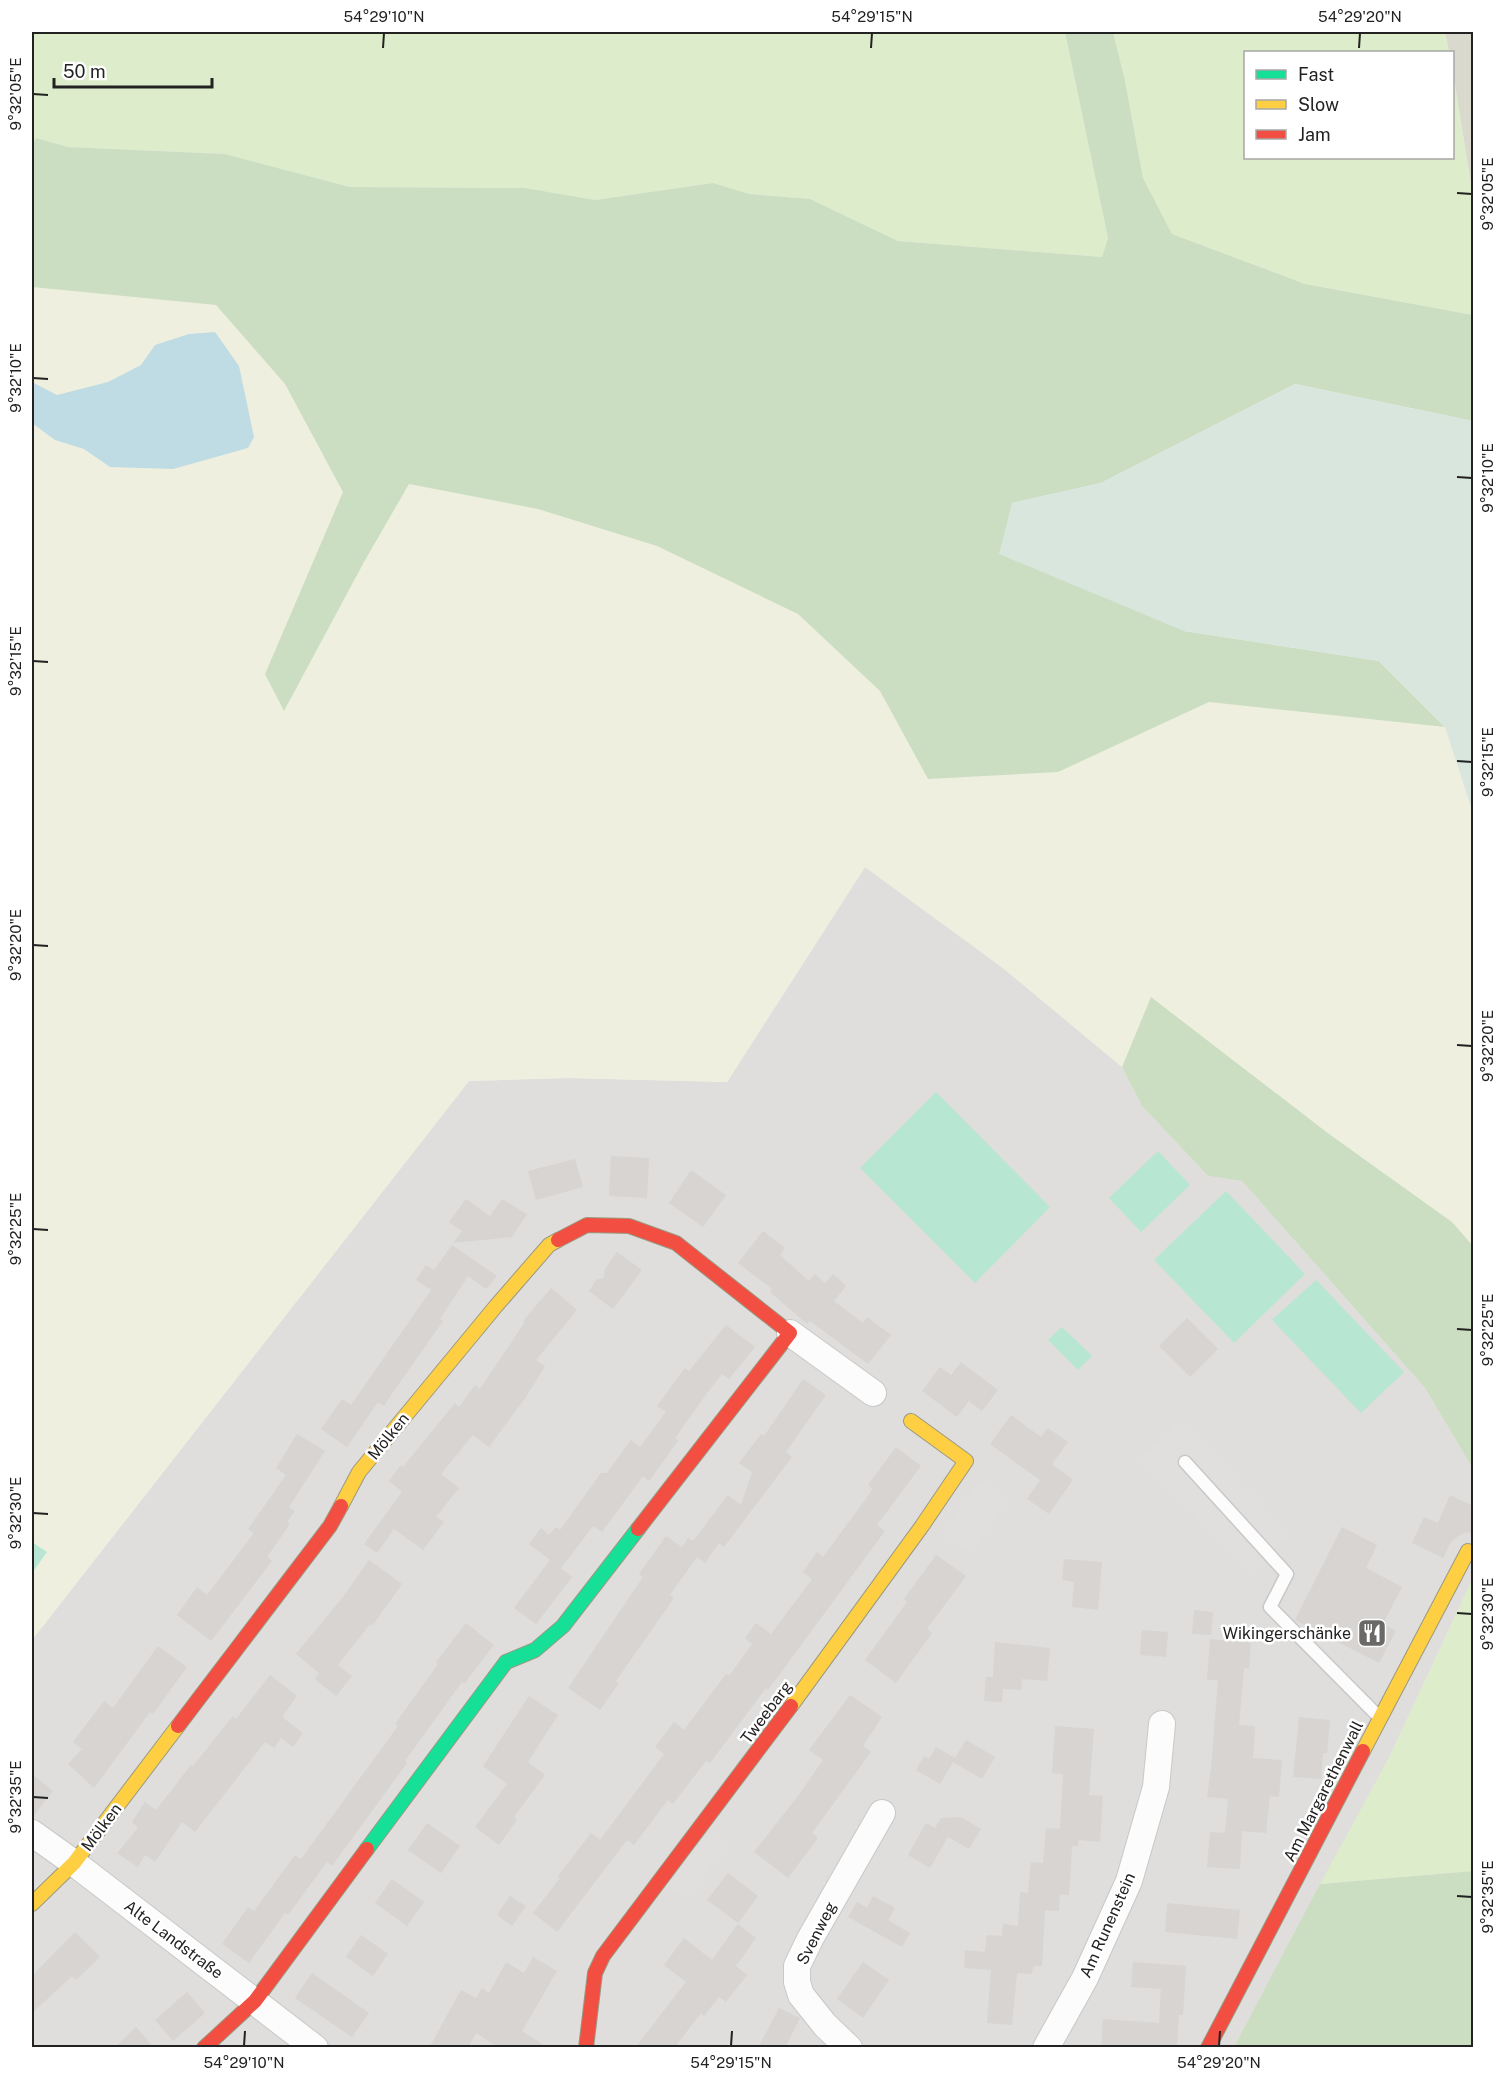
<svg xmlns="http://www.w3.org/2000/svg" width="1505" height="2079" viewBox="0 0 1505 2079" font-family="'Public Sans',sans-serif">
  <style>
    .residential { fill: #dfdedc }
    .construction { fill: #d9d9cd }
    .farmland { fill: #efefdf }
    .grass { fill: #ddeccb }
    .forest { fill: #cbdec1 }
    .wetland { fill: #d9e6de }
    .pitch { fill: #b7e6d2 }
    .parking { fill: #e0dfde }
    .water { fill: #bfdbe3 }
    .building { fill: #d7d4d2 }
    .lines { fill: none; stroke-linecap: round; stroke-linejoin: round }
    .lane-casing { stroke: #c9c8c7; stroke-width: 15 }
    .street-casing { stroke: #c9c8c7; stroke-width: 28 }
    .fast-casing { stroke: #999a82; stroke-width: 16 }
    .slow-casing { stroke: #999a82; stroke-width: 16 }
    .jam-casing { stroke: #999a82; stroke-width: 16 }
    .lane { stroke: #fdfcfc; stroke-width: 12 }
    .street { stroke: #fdfcfc; stroke-width: 26 }
    .fast { stroke: #16e098; stroke-width: 14 }
    .slow { stroke: #ffcf43; stroke-width: 14 }
    .jam { stroke: #f24e42; stroke-width: 14 }
    .ticks { fill: none; stroke: #222; stroke-width: 2 }
    .labels { text-anchor: middle; stroke-width: 5; stroke-linejoin: round; paint-order: stroke }
    .street-label { font-size: 16px; fill: #222; stroke: #fff }
    .poi-label { font-size: 16px; fill: #222; stroke: #fff; text-anchor: end }
    .neatline { fill: none; stroke: #222; stroke-width: 2 }
    .ticks-label { font-size: 15px; text-anchor: middle; fill: #222 }
  </style>
  <rect width="100%" height="100%" fill="#f0eeeb"/>
  <!-- residential -->
  <polygon class="residential" points="865,867 1003,968 1122,1067 1142,1106 1208,1176 1242,1181 1425,1388 1473,1469 1473,1578 1390,1756 1234,2047 32,2047 32,1640 469,1081 568,1078 727,1082"/>
  <!-- construction -->
  <polygon class="construction" points="1445,32 1473,32 1473,197 1453,73 1452,52 1449,52"/>
  <!-- farmland -->
  <polygon class="farmland" points="32,287 216,305 285,384 343,492 265,674 285,710 364,562 409,484 538,509 657,546 798,614 880,691 928,779 1058,772 1209,702 1445,727 1473,813 1473,1246 1452,1222 1329,1134 1151,997 1122,1067 1003,968 865,867 727,1082 568,1078 469,1081 32,1640"/>
  <!-- grass -->
  <g class="grass">
    <polygon points="32,32 1065,32 1108,238 1102,257 898,241 810,199 749,194 713,183 595,200 525,188 350,187 225,154 68,147 36,138 32,145"/>
    <polygon points="1113,32 1445,32 1449,52 1246,52 1246,158 1452,158 1453,73 1473,197 1473,315 1305,284 1172,234 1143,178 1125,81"/>
    <polygon points="1473,1578 1473,1871 1320,1884 1390,1756"/>
  </g>
  <!-- forest -->
  <g class="forest">
    <polygon points="1065,32 1113,32 1125,81 1143,178 1172,234 1305,284 1473,315 1473,421 1295,384 1101,483 1012,503 1184,631 1379,661 1445,727 1209,702 1058,772 928,779 880,691 798,614 657,546 538,509 409,484 364,562 284,711 265,674 343,492 285,384 216,305 32,287 32,145 36,138 68,147 225,154 350,187 525,188 595,200 713,183 749,194 810,199 898,241 1102,257 1108,238"/>
    <polygon points="1151,997 1329,1134 1452,1222 1473,1246 1473,1469 1425,1388 1242,1181 1208,1176 1142,1106 1122,1067"/>
    <polygon points="1473,1871 1473,2047 1234,2047 1320,1884"/>
  </g>
  <!-- wetland -->
  <polygon class="wetland" points="1295,384 1473,421 1473,813 1445,727 1379,661 1184,631 999,554 1012,503 1101,483"/>
  <!-- pitch -->
  <g class="pitch">
    <polygon points="936,1092 1050,1207 975,1283 860,1168"/>
    <polygon points="1158,1151 1190,1185 1141,1232 1109,1198"/>
    <polygon points="1226,1191 1305,1274 1234,1343 1154,1260"/>
    <polygon points="1316,1280 1404,1372 1361,1413 1272,1320"/>
    <polygon points="1062,1327 1092,1356 1078,1370 1048,1340"/>
    <polygon points="32,1542 47,1552 32,1573"/>
  </g>
  <!-- parking -->
  <g class="parking">
    <polygon points="1179,1422 1289,1535 1250,1572 1141,1459"/>
    <polygon points="980,1482 1007,1502 970,1554 942,1533"/>
    <polygon points="709,1834 725,1847 685,1899 668,1886"/>
  </g>
  <!-- water -->
  <polygon class="water" points="215,332 239,366 254,437 248,448 173,469 110,467 84,449 55,440 32,423 32,382 57,395 108,382 141,365 155,345 189,334"/>
  <!-- building -->
  <g class="building">
    <polygon points="611,1156 649,1158 647,1198 609,1196"/>
    <polygon points="575,1159 583,1187 536,1200 528,1171"/>
    <polygon points="691,1170 726,1195 703,1227 669,1203"/>
    <polygon points="466,1199 490,1216 502,1199 527,1214 512,1237 453,1243 462,1231 449,1222"/>
    <polygon points="763,1231 785,1248 780,1255 809,1281 815,1274 825,1283 833,1274 846,1286 834,1301 863,1323 867,1317 891,1335 868,1364 810,1321 807,1324 770,1292 772,1289 738,1263"/>
    <polygon points="452,1245 497,1276 486,1289 468,1276 440,1319 443,1321 391,1395 384,1406 378,1402 347,1447 321,1429 342,1399 351,1405 431,1290 416,1280 426,1265 434,1270"/>
    <polygon points="617,1252 642,1270 613,1309 589,1291 597,1279 604,1278 605,1269"/>
    <polygon points="551,1288 577,1310 536,1360 545,1366 526,1397 489,1447 473,1435 441,1474 459,1488 436,1517 444,1522 423,1550 394,1529 377,1553 364,1544 402,1492 389,1481 401,1465 403,1467 455,1403 459,1407 475,1385 480,1389 525,1322 523,1321"/>
    <polygon points="1187,1318 1218,1349 1190,1377 1159,1346"/>
    <polygon points="726,1325 755,1347 729,1379 722,1374 707,1393 675,1438 678,1441 649,1481 643,1476 602,1532 593,1526 561,1568 529,1544 541,1528 549,1535 556,1527 560,1530 601,1473 607,1473 631,1440 640,1447 666,1412 657,1406 685,1368 689,1371"/>
    <polygon points="961,1362 998,1390 982,1411 969,1401 957,1417 922,1391 940,1367 951,1375"/>
    <polygon points="803,1379 826,1395 786,1452 792,1457 724,1547 719,1543 705,1563 697,1557 670,1595 674,1598 616,1681 619,1683 600,1710 568,1688 643,1577 639,1574 666,1536 682,1547 688,1538 693,1541 728,1495 741,1505 752,1472 739,1463 761,1434 764,1436"/>
    <polygon points="1011,1415 1041,1437 1048,1428 1068,1442 1052,1464 1073,1480 1049,1514 1027,1499 1040,1480 990,1444"/>
    <polygon points="297,1434 325,1451 289,1507 295,1511 287,1522 290,1524 267,1557 272,1561 211,1641 177,1615 197,1587 207,1595 254,1533 248,1529 286,1475 276,1468"/>
    <polygon points="896,1447 921,1466 877,1525 885,1531 768,1690 766,1688 710,1763 706,1761 673,1804 668,1800 634,1845 627,1840 557,1932 533,1913 560,1878 558,1876 591,1833 600,1840 664,1754 655,1747 674,1722 684,1730 726,1674 729,1676 752,1644 745,1638 756,1623 771,1634 812,1579 803,1572 817,1552 823,1557 873,1489 868,1485"/>
    <polygon points="1450,1495 1473,1506 1473,1533 1467,1532 1458,1536 1451,1542 1443,1558 1412,1543 1424,1517 1438,1523"/>
    <polygon points="1342,1527 1377,1545 1366,1568 1402,1587 1383,1624 1396,1631 1379,1663 1295,1620"/>
    <polygon points="936,1555 966,1576 927,1629 932,1633 896,1683 865,1660 907,1602 904,1599"/>
    <polygon points="1064,1559 1102,1562 1098,1610 1072,1607 1074,1582 1062,1580"/>
    <polygon points="369,1560 402,1584 372,1626 370,1624 338,1665 352,1676 336,1696 315,1679 319,1673 296,1654 343,1597"/>
    <polygon points="550,1560 572,1577 536,1624 514,1608"/>
    <polygon points="1194,1610 1213,1612 1211,1635 1192,1634"/>
    <polygon points="466,1623 494,1645 464,1684 462,1682 405,1761 407,1763 332,1866 327,1862 288,1915 285,1913 249,1963 222,1944 248,1907 254,1911 295,1855 301,1859 398,1726 395,1724 438,1664 436,1662"/>
    <polygon points="1142,1630 1168,1632 1166,1657 1140,1655"/>
    <polygon points="1210,1639 1251,1643 1249,1669 1244,1668 1239,1725 1255,1726 1253,1758 1282,1760 1279,1797 1270,1796 1266,1833 1242,1831 1240,1869 1207,1867 1210,1832 1225,1833 1228,1799 1207,1797 1211,1769 1218,1680 1207,1680"/>
    <polygon points="995,1642 1050,1648 1047,1681 1022,1679 1021,1690 1003,1689 1002,1702 984,1701 986,1677 993,1677"/>
    <polygon points="158,1646 187,1667 153,1714 150,1712 94,1788 68,1764 82,1749 73,1742 104,1701 113,1708"/>
    <polygon points="270,1675 297,1696 282,1717 303,1733 293,1747 281,1738 274,1748 265,1742 195,1832 182,1822 155,1862 145,1855 138,1867 117,1853 138,1828 132,1822 145,1802 156,1810 191,1765 193,1766 233,1716 236,1719"/>
    <polygon points="850,1695 882,1717 863,1746 871,1752 812,1833 818,1838 788,1878 754,1852 798,1796 823,1760 809,1750"/>
    <polygon points="529,1696 558,1715 528,1762 545,1775 514,1817 517,1820 499,1845 475,1827 507,1784 483,1766"/>
    <polygon points="1299,1717 1330,1720 1327,1753 1323,1753 1321,1779 1293,1777"/>
    <polygon points="1055,1726 1094,1729 1089,1795 1103,1796 1100,1842 1079,1840 1078,1846 1072,1846 1069,1895 1060,1894 1059,1911 1045,1910 1042,1966 1033,1966 1032,1974 1017,1973 1012,2025 987,2023 991,1970 964,1968 965,1950 985,1952 987,1935 1002,1936 1003,1924 1018,1926 1020,1892 1028,1893 1031,1862 1043,1863 1046,1828 1060,1829 1063,1774 1052,1773"/>
    <polygon points="966,1740 995,1757 982,1779 953,1762 940,1784 916,1770 924,1756 929,1759 936,1747 955,1758"/>
    <polygon points="32,1774 53,1791 32,1818"/>
    <polygon points="961,1817 981,1829 969,1849 948,1837 930,1868 908,1855 926,1823 935,1828 941,1818"/>
    <polygon points="427,1823 460,1846 441,1873 408,1850"/>
    <polygon points="728,1873 758,1896 738,1923 707,1900"/>
    <polygon points="392,1879 424,1902 407,1926 375,1903"/>
    <polygon points="510,1896 526,1906 512,1926 497,1915"/>
    <polygon points="873,1896 895,1908 888,1920 910,1933 902,1947 848,1917 857,1902 867,1908"/>
    <polygon points="1167,1903 1240,1910 1237,1939 1165,1932"/>
    <polygon points="738,1924 756,1938 736,1966 747,1975 726,2002 719,1997 704,2016 701,2013 674,2048 635,2048 686,1982 664,1965 684,1938 712,1960"/>
    <polygon points="75,1932 100,1957 76,1980 72,1976 32,2013 32,1976"/>
    <polygon points="361,1935 388,1954 373,1976 346,1957"/>
    <polygon points="533,1957 557,1971 522,2031 548,2048 499,2048 476,2033 468,2048 429,2048 461,1990 476,1998 482,1988 489,1993 506,1962 524,1973"/>
    <polygon points="863,1962 889,1980 863,2018 837,1999"/>
    <polygon points="1133,1962 1186,1966 1183,2015 1179,2015 1177,2048 1125,2045 1125,2048 1101,2048 1103,2019 1159,2023 1161,1989 1131,1987"/>
    <polygon points="312,1973 369,2013 352,2037 295,1998"/>
    <polygon points="187,1992 205,2013 173,2041 155,2020"/>
    <polygon points="779,2008 800,2018 785,2048 758,2048"/>
    <polygon points="136,2027 154,2048 114,2048"/>
  </g>
  <g class="lines">
    <!-- lane casing -->
    <g class="lane-casing">
      <polyline id="lane" points="1185,1462 1287,1574 1270,1607 1379,1717"/>
    </g>
    <!-- street casing -->
    <g class="street-casing">
      <g id="street">
        <polyline points="790,1333 873,1393"/>
        <polyline points="32,1833 74,1863 315,2048"/>
        <polyline points="849,2048 825,2025 801,1995 797,1982 797,1966 810,1939 882,1813"/>
        <polyline points="1046,2048 1085,1978 1129,1881 1156,1787 1162,1724"/>
      </g>
    </g>
    <!-- fast casing -->
    <g class="fast-casing">
      <polyline id="fast" points="367,1849 506,1662 535,1650 563,1626 638,1529"/>
    </g>
    <!-- slow casing -->
    <g class="slow-casing">
      <g id="slow">
        <polyline points="341,1506 359,1472 496,1306 549,1245 558,1240"/>
        <polyline points="791,1706 922,1526 966,1461 911,1421"/>
        <polyline points="1363,1751 1468,1551"/>
        <polyline points="32,1904 74,1863 178,1726"/>
      </g>
    </g>
    <!-- jam casing -->
    <g class="jam-casing">
      <g id="jam">
        <polyline points="558,1240 587,1225 629,1226 676,1243 790,1333 638,1529"/>
        <polyline points="178,1726 330,1526 341,1506"/>
        <polyline points="204,2048 255,2001 367,1849"/>
        <polyline points="586,2048 595,1973 603,1956 791,1706"/>
        <polyline points="1208,2048 1363,1751"/>
      </g>
    </g>
    <!-- lane -->
    <use href="#lane" class="lane"/>
    <!-- street -->
    <use href="#street" class="street"/>
    <!-- fast -->
    <use href="#fast" class="fast"/>
    <!-- slow -->
    <use href="#slow" class="slow"/>
    <!-- jam -->
    <use href="#jam" class="jam"/>
  </g>
  <!-- ticks -->
  <path class="ticks" d="M 383,48 L 384,33M 871,48 L 872,33M 1359,48 L 1360,33M 33,94 L 48,95M 1457,193 L 1472,194M 33,378 L 48,379M 1457,477 L 1472,478M 33,661 L 48,662M 1457,761 L 1472,762M 33,945 L 48,946M 1457,1045 L 1472,1046M 33,1229 L 48,1230M 1457,1329 L 1472,1330M 33,1513 L 48,1514M 1457,1613 L 1472,1614M 33,1797 L 48,1798M 1457,1896 L 1472,1897M 244,2046 L 245,2031M 731,2046 L 732,2031M 1219,2046 L 1220,2031"/>
  <!-- icons -->
  <defs>
    <g id="restaurant-square" transform="scale(1.5)"><rect x="-9" y="-9" width="18" height="18" rx="4" fill="#6a6968" stroke="#fff"/><path d="M-5-6h1v4h1v-4h1v4h1v-4h1v5L-1.5 .5V6h-2V.5L-5-1ZM5-6V6H3V1.5H1.5Q1.5-4 5-6Z" fill="#fff"/></g>
  </defs>
  <g fill-rule="evenodd">
    <use href="#restaurant-square" x="1372" y="1633"/>
  </g>
  <g class="labels">
    <!-- street labels -->
    <g class="street-label">
      <text transform="translate(388 1436) rotate(-51)" y="6">Mölken</text>
      <text transform="translate(766 1712) rotate(-53)" y="6">Tweebarg</text>
      <text transform="translate(1323 1791) rotate(-63)" y="6">Am Margarethenwall</text>
      <text transform="translate(101 1827) rotate(-53)" y="6">Mölken</text>
      <text transform="translate(1107 1925) rotate(-66)" y="6">Am Runenstein</text>
      <text transform="translate(816 1933) rotate(-63)" y="6">Svenweg</text>
      <text transform="translate(174 1939) rotate(37)" y="6">Alte Landstraße</text>
    </g>
    <!-- poi labels -->
    <g class="poi-label">
      <text x="1351" y="1639">Wikingerschänke</text>
    </g>
  </g>
  <!-- border -->
  <rect width="1505" height="2079" fill="none" stroke="#ffffff" stroke-width="66"/>
  <!-- legend -->
  <rect x="1244" y="51" width="210" height="108" fill="#ffffff" stroke="#a7a7a7" stroke-width="1.5"/>
  <rect x="1256" y="70" width="30" height="9" fill="#16e098" stroke="#a7a7a7" stroke-width="1.5"/>
  <text x="1298" y="81" font-size="18" fill="#222222">Fast</text>
  <rect x="1256" y="100" width="30" height="9" fill="#ffcf43" stroke="#a7a7a7" stroke-width="1.5"/>
  <text x="1298" y="111" font-size="18" fill="#222222">Slow</text>
  <rect x="1256" y="130" width="30" height="9" fill="#f24e42" stroke="#a7a7a7" stroke-width="1.5"/>
  <text x="1298" y="141" font-size="18" fill="#222222">Jam</text>
  <!-- scale -->
  <path d="M54 78v9h158v-9" fill="none" stroke="#222222" stroke-width="3"/>
  <text x="63" y="78" font-size="18" fill="#222222" stroke="#ffffff" stroke-width="4.5" paint-order="stroke">50 m</text>
  <rect x="33" y="33" width="1439" height="2013" class="neatline"/>
  <g class="ticks-label">
    <text x="384" y="22">54°29'10"N</text>
    <text x="872" y="22">54°29'15"N</text>
    <text x="1360" y="22">54°29'20"N</text>
    <text transform="translate(16 94) rotate(-90)" y="5">9°32'05"E</text>
    <text transform="translate(1488 194) rotate(-90)" y="5">9°32'05"E</text>
    <text transform="translate(16 378) rotate(-90)" y="5">9°32'10"E</text>
    <text transform="translate(1488 478) rotate(-90)" y="5">9°32'10"E</text>
    <text transform="translate(16 661) rotate(-90)" y="5">9°32'15"E</text>
    <text transform="translate(1488 762) rotate(-90)" y="5">9°32'15"E</text>
    <text transform="translate(16 945) rotate(-90)" y="5">9°32'20"E</text>
    <text transform="translate(1488 1046) rotate(-90)" y="5">9°32'20"E</text>
    <text transform="translate(16 1229) rotate(-90)" y="5">9°32'25"E</text>
    <text transform="translate(1488 1330) rotate(-90)" y="5">9°32'25"E</text>
    <text transform="translate(16 1513) rotate(-90)" y="5">9°32'30"E</text>
    <text transform="translate(1488 1614) rotate(-90)" y="5">9°32'30"E</text>
    <text transform="translate(16 1797) rotate(-90)" y="5">9°32'35"E</text>
    <text transform="translate(1488 1897) rotate(-90)" y="5">9°32'35"E</text>
    <text x="244" y="2068">54°29'10"N</text>
    <text x="731" y="2068">54°29'15"N</text>
    <text x="1219" y="2068">54°29'20"N</text>
  </g>
</svg>
